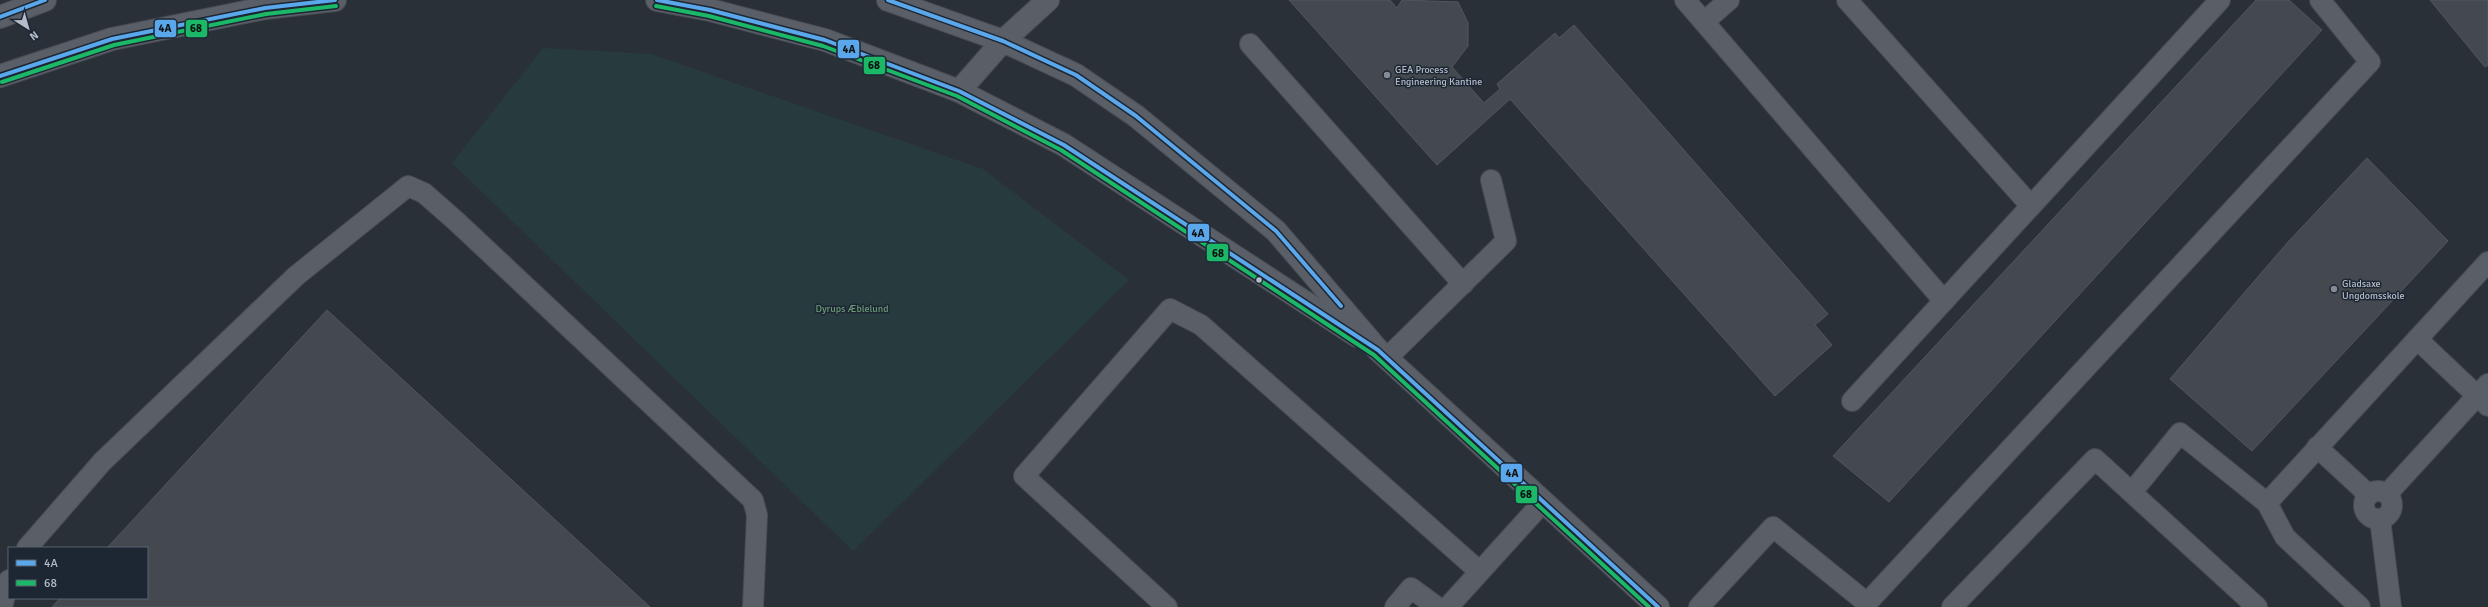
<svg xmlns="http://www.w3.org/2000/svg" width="2488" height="607" viewBox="0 0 2488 607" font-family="Signika,sans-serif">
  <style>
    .green { fill: #273a3e }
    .building { fill: #444950; stroke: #52575f }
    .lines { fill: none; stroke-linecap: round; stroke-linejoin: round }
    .service-casing { stroke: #484c53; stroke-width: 22 }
    .minor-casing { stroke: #484c53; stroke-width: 24 }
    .tertiary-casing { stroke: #484c53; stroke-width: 24 }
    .service { stroke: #5a5e66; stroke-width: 20 }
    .minor { stroke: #5a5e66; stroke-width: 22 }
    .tertiary { stroke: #5a5e66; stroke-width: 22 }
    .bus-1-casing { stroke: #1d2633; stroke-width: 7 }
    .bus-2-casing { stroke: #1d2633; stroke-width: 7 }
    .bus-1 { stroke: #5aa8eb; stroke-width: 4 }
    .bus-2 { stroke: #1ab867; stroke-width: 4 }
    .poi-dot { fill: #848b96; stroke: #1d2633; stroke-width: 1.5 }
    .bus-dot { fill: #b4bcc9; stroke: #1d2633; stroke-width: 1.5 }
    .labels { text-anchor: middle; stroke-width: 3; stroke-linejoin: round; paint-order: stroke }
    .poi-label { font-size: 10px; fill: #b4bcc9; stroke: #1d2633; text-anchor: start }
    .park-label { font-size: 10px; fill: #6b9a76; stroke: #1d2633 }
    .line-badge { stroke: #1d2633; stroke-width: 1.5 }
    .pale-badge-label { font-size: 11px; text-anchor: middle; font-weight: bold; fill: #111 }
  </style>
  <rect width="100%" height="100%" fill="#2a3038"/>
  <!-- green -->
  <polygon class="green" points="543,48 651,54 983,169 1129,280 853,551 452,163"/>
  <!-- building -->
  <g class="building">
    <polygon points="1289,0 1390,0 1397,8 1402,0 1458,2 1468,23 1468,46 1452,67 1484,103 1500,89 1497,84 1555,33 1559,38 1574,25 1828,314 1815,325 1832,345 1775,396 1510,99 1437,165"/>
    <polygon points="2256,0 2289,0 2322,30 1889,502 1833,456"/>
    <polygon points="2430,0 2488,0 2488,65 2485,67"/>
    <polygon points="2367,158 2448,241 2252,451 2170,379 2288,242"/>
    <polygon points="327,310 650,607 52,607 60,598 147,598 147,548 107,548"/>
  </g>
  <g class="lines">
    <!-- service casing -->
    <g class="service-casing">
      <g id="service">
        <polyline points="1685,0 1944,301"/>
        <polyline points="1847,0 2031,206"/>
        <polyline points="1705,21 1729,0"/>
        <polyline points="1250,44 1463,284"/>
        <polyline points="2417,339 2488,406"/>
        <polyline points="1387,358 1506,241 1491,180"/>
        <polyline points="1852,401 2220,0"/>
        <polyline points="2317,447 2369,495"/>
        <circle cx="2378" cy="505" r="14"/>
        <polyline points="2132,492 2180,433 2267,503 2488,262"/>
        <polyline points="2388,493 2488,384"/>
        <polyline points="2267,503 2285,537 2360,607"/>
        <polyline points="2380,519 2391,607"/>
        <polyline points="27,548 102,462 296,276 408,186 424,193 457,222 753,500 757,515 753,607"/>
        <polyline points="2,607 9,580"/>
        <polyline points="1167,607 1024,476 1170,309 1201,325 1479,571"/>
        <polyline points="1395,607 1411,588 1437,607"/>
        <polyline points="1448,607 1543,502"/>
        <polyline points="1699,607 1773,527 1867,603 2370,62 2320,0"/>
        <polyline points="1952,607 2095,459 2257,607"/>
      </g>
    </g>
    <!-- minor casing -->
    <g class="minor-casing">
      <polyline id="minor" points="959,91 1003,41 1048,0"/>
    </g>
    <!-- tertiary casing -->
    <g class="tertiary-casing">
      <g id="tertiary">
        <polyline points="657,0 710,10 825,40 959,91 1064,145 1357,336"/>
        <polyline points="888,0 1003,41 1076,75 1136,116 1276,231 1378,350 1658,607"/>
        <polyline points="0,17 45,0"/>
        <polyline points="0,76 112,39 265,8 335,0"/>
      </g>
    </g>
    <!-- service -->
    <use href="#service" class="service"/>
    <!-- minor -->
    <use href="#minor" class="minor"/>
    <!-- tertiary -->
    <use href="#tertiary" class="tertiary"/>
    <!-- bus-1 casing -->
    <g class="bus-1-casing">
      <g id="bus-1">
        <polyline points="657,0 710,10 825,40 959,91 1064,145 1378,350 1658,607"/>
        <polyline points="888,0 1003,41 1076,75 1136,116 1276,231 1341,306"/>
        <polyline points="0,17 45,0"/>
        <polyline points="0,76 112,39 265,8 335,0"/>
      </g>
    </g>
    <!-- bus-2 casing -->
    <g class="bus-2-casing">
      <g id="bus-2">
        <polyline points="656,6 709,16 823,46 957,96 1061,150 1374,355 1649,607"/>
        <polyline points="2,82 114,45 266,14 336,6"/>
      </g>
    </g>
    <!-- bus-1 -->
    <use href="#bus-1" class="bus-1"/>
    <!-- bus-2 -->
    <use href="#bus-2" class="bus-2"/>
  </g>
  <!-- markers -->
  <g class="poi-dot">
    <circle cx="1387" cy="75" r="4"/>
    <circle cx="2334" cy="289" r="4"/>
  </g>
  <circle class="bus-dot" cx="1259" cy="280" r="3.5"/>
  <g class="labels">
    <!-- poi labels -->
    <g class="poi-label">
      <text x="1395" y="73">GEA Process<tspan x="1395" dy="12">Engineering Kantine</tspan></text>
      <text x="2342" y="287">Gladsaxe<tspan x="2342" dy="12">Ungdomsskole</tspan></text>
    </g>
    <!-- park labels -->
    <g class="park-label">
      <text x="852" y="312">Dyrups Æblelund</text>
    </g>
  </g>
  <g class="line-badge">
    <rect x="154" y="19" width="23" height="19" rx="4" fill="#5aa8eb"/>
    <rect x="185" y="19" width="23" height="19" rx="4" fill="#1ab867"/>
    <rect x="837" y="39" width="23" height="20" rx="4" fill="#5aa8eb"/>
    <rect x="863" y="56" width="23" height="19" rx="4" fill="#1ab867"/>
    <rect x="1187" y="223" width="23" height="19" rx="4" fill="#5aa8eb"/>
    <rect x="1206" y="243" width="23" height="19" rx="4" fill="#1ab867"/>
    <rect x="1500" y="463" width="23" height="20" rx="4" fill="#5aa8eb"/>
    <rect x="1515" y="485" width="23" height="19" rx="4" fill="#1ab867"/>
  </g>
  <g class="pale-badge-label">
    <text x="165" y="32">4A</text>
    <text x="196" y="32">68</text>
    <text x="849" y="53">4A</text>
    <text x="874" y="69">68</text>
    <text x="1198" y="237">4A</text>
    <text x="1218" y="257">68</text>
    <text x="1512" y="477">4A</text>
    <text x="1526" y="498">68</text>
  </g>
  <!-- legend -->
  <rect x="8" y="547" width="140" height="52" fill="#1d2633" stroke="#59626f"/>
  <rect x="16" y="560" width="20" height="6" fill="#5aa8eb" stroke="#59626f"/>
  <text x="44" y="567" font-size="12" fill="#b4bcc9">4A</text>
  <rect x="16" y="580" width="20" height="6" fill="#1ab867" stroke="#59626f"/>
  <text x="44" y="587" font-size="12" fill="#b4bcc9">68</text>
  <!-- north arrow -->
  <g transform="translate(28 28) rotate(143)" stroke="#1d2633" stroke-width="3" paint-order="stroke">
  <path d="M0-3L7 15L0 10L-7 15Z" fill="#b4bcc9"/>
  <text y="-6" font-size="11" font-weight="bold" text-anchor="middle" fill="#b4bcc9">N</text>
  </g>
</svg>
